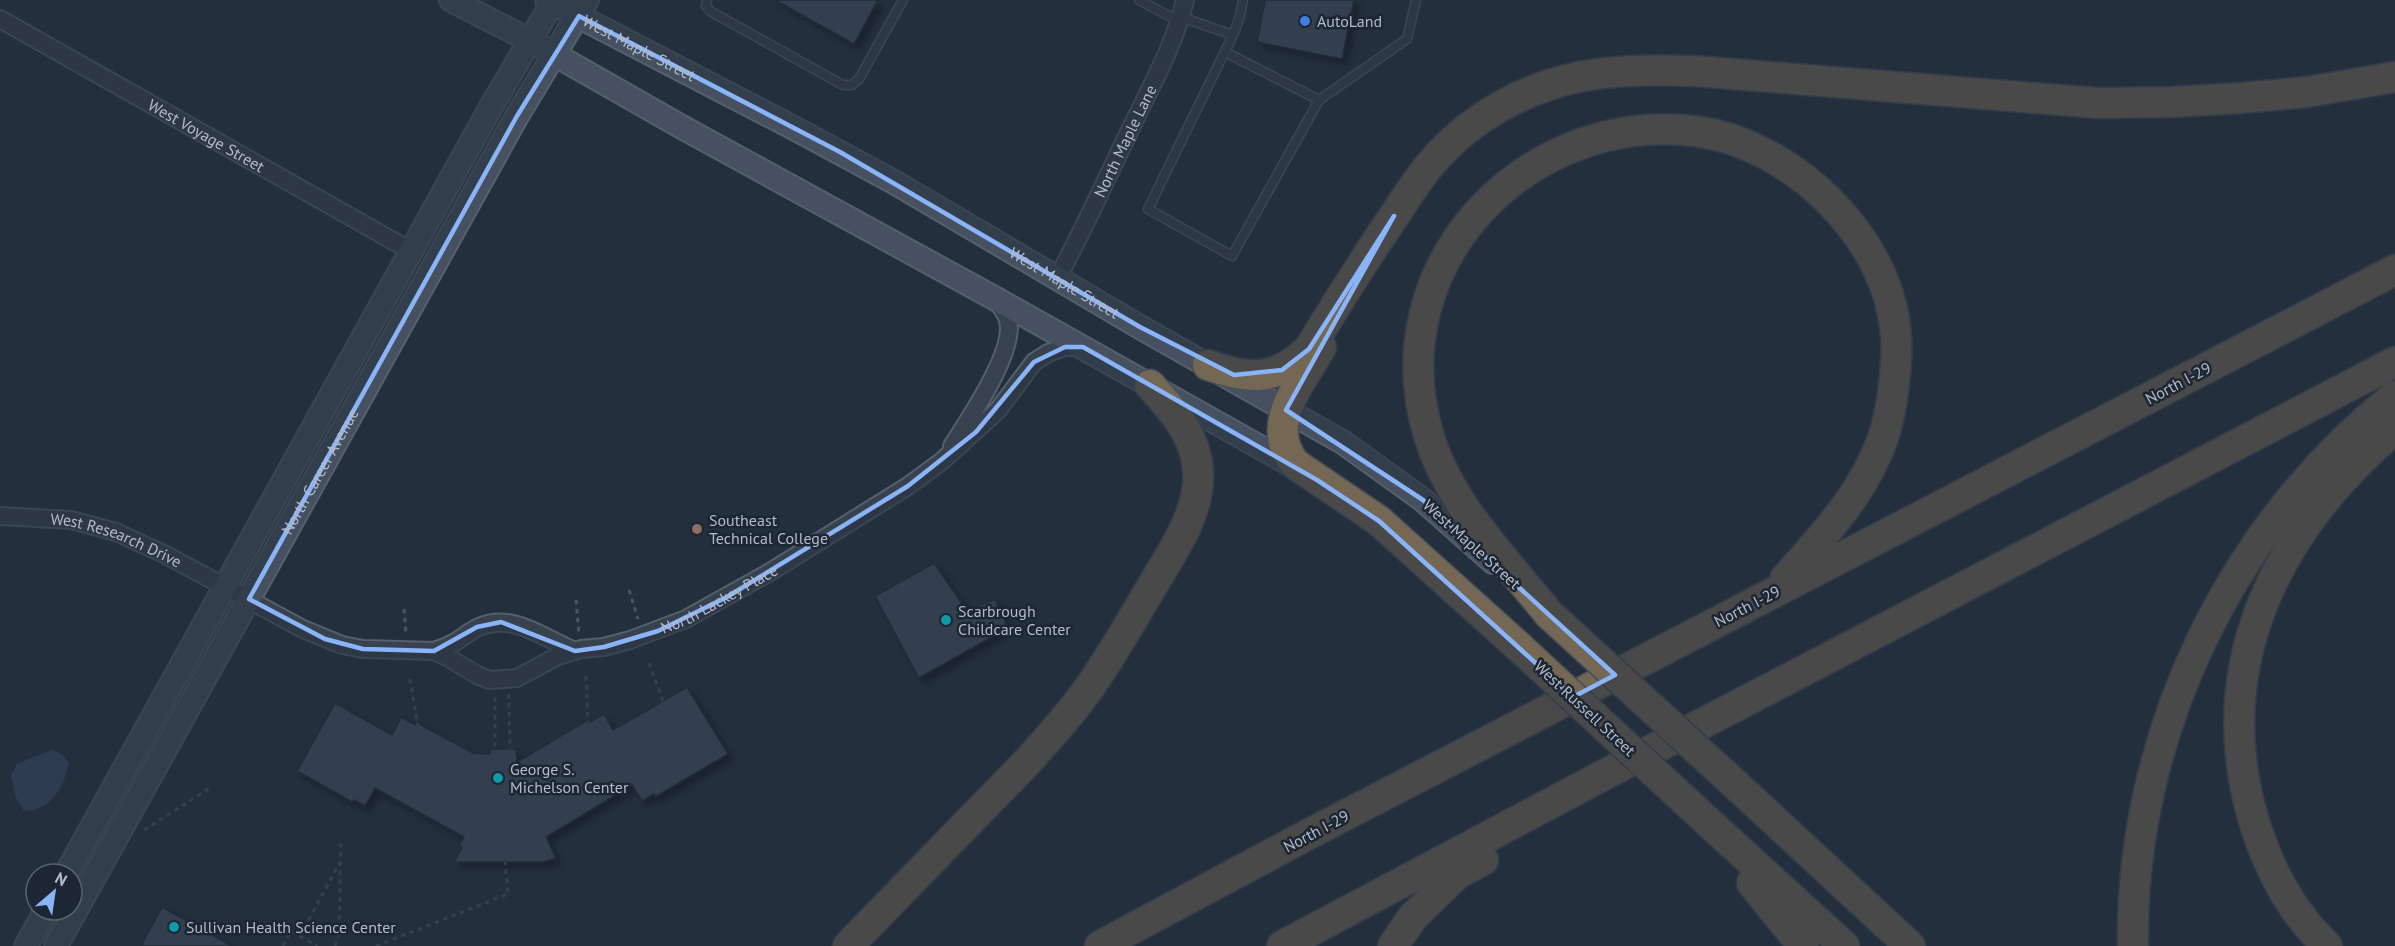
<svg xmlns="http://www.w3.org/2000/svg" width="2395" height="946" viewBox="0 0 2395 946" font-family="'PT Sans',sans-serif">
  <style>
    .water { fill: #394c67 }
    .building { fill: #455162; stroke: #1f2835; stroke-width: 1.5; filter: url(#shadow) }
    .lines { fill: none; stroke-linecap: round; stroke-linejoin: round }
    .lane-casing { stroke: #565f6c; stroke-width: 11 }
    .street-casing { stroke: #565f6c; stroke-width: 20 }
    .secondary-casing { stroke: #565f6c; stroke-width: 26 }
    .highway-casing { stroke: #434c59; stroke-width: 33 }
    .path { stroke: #44595c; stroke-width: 3; stroke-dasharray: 4.5 4.5; stroke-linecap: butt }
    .lane { stroke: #38414e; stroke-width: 8 }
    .street { stroke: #38414e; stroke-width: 16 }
    .secondary { stroke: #465061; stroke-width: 22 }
    .highway { stroke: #746855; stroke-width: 30 }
    .highway-bridge-casing { stroke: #434c59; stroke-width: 33; stroke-linecap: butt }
    .highway-bridge { stroke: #746855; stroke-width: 30 }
    .marked { fill: none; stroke: #8ab4f8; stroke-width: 4.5; stroke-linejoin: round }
    .shop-dot { fill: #3f7fe0; stroke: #1d2633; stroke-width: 2 }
    .education-dot { fill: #8d6e63; stroke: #1d2633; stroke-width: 2 }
    .culture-dot { fill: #0f9aa8; stroke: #1d2633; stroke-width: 2 }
    .labels { text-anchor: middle; stroke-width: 5; stroke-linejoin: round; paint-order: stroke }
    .poi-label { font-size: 16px; fill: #b4bcc9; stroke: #1d2633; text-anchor: start }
    .street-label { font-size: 16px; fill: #b4bcc9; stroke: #1d2633 }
  </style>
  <defs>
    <filter id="shadow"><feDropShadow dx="5.5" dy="5.5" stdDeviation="3" flood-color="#0009"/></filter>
  </defs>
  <rect width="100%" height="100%" fill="#242f3e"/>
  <!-- water -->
  <path class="water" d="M 52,750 L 62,754 L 69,763 C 63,788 52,810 24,811 L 15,796 L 11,775 L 17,764 Z"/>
  <!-- building -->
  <g class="building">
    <polygon points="775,0 878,0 854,44"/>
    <polygon points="1265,0 1354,0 1342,59 1257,42"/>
    <polygon points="934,563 967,611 995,599 1008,628 919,678 875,596"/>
    <polygon points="687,687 728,754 655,797 654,794 642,801 632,785 546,837 556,858 544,862 454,862 462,848 459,846 464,837 375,788 365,806 354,800 352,802 297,771 335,703 392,735 401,717 418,726 419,724 473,753 490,754 490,749 516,749 517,762 586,721 588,723 604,714 613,730"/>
    <polygon points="162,907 232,946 141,946"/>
  </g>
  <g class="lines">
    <!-- lane casing -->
    <g class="lane-casing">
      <g id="lane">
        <polyline points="707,0 706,6 710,11 843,85 852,85 859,79 903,0"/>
        <polyline points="1139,0 1180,22"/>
        <polyline points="1181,17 1233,35 1240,16 1243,0"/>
        <polyline points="1233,35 1148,209 1232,256 1319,100 1407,39 1416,0"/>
        <polyline points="1225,52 1319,100"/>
      </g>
    </g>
    <!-- street casing -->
    <g class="street-casing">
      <g id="street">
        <path id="s1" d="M 0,19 L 411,251"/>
        <path id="s2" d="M 1057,279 C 1084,229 1107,177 1132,126 C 1151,86 1175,44 1185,0"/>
        <path d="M 952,446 C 969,419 1016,351 1008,320 C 1006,313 1000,306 996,300"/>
        <path id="s3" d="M 0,516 L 71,520 L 116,532 L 166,555 L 303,629 L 342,645 L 363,649 L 434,651 L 447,657 L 479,676 L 490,680 L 517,678 L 558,656 L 581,649 L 604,647 L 630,640 L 686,619 L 770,572 L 908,486 L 942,461 L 998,410 L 1034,362 L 1048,353 L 1065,347 L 1082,347"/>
        <path d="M 434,651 C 439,649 446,647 451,644 C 461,640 469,631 479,627 C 514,612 544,639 575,651"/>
      </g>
    </g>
    <!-- secondary casing -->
    <g class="secondary-casing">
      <g id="secondary">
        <polyline points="451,0 531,41 680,126 996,299 1297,468"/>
        <path id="s4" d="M 547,0 L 792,127 L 894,182 L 1140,327 L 1344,443 L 1423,500 L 1493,562"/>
        <polyline points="66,874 492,105 554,0"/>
        <polyline points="26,946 46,910"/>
        <path id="s5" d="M 56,946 L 517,116 L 587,0"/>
      </g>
    </g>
    <!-- highway casing -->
    <g class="highway-casing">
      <g id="highway">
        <path d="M 1321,347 C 1301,384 1263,424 1295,464 L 1379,521 L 1519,647"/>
        <path d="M 1208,365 C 1249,380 1276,381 1309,349 C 1335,307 1361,264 1390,222 C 1403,203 1414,184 1429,166 C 1460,128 1503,100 1549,85 C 1595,69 1646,70 1694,71 L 2098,103 L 2173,102 L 2241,98 L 2307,92 L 2395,77"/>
        <path d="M 1549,614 C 1504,558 1448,503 1428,433 C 1379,264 1525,112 1694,131 C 1790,142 1890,237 1896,336 C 1898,363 1892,412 1883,438 C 1864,493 1823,536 1785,579"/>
        <polyline points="1737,786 1910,946"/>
        <polyline points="1706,820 1844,946"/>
        <polyline points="1752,883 1803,946"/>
        <path d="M 848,946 L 1030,759 C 1049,737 1069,716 1086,692 C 1110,659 1130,623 1151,588 C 1171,554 1201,512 1198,471 C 1196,435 1173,411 1150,385"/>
        <polyline points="1100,946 1309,834 2395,270"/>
        <polyline points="1282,946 1600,777 2395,362"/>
        <polyline points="1393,946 1412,918 1457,874 1483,860"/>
        <path d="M 2133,946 C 2130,736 2230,527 2395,396"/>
        <path d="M 2327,946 C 2291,912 2267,865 2253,818 C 2208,663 2278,528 2395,429"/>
      </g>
    </g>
    <!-- path -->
    <g class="path">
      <polyline points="629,590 638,619"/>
      <polyline points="576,600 579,634"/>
      <polyline points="404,609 406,634"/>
      <polyline points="649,663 663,701"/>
      <polyline points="586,676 588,723"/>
      <polyline points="410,679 418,726"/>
      <polyline points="509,694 510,749"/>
      <polyline points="495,697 495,749"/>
      <polyline points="144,830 210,788"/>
      <polyline points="300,936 340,862"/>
      <polyline points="283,946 291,931 317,946"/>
      <polyline points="335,946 339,934 341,841"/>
      <polyline points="376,946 508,894 505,862"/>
    </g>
    <!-- lane -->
    <use href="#lane" class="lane"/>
    <!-- street -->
    <use href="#street" class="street"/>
    <!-- secondary -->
    <use href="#secondary" class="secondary"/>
    <!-- highway -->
    <use href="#highway" class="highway"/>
    <!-- highway-bridge casing -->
    <g class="highway-bridge-casing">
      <g id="highway-bridge">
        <polyline points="1549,614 1737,786"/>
        <polyline points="1519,647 1706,820"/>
      </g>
    </g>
    <!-- highway-bridge -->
    <use href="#highway-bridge" class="highway-bridge"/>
  </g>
  <!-- marked area -->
  <path d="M0 0H2395V946H0ZM 579,16 L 840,152 L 1140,327 L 1234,375 L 1282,370 L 1309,349 L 1394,216 L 1286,410 L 1423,500 L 1615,675 L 1573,697 L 1379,521 L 1317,480 L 1083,347 L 1065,347 L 1034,362 L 976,432 L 908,486 L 727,597 L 658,631 L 604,647 L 575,651 L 501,622 L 477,627 L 434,651 L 363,649 L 325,639 L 249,599 L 517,116 Z" fill="#242f3e" fill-opacity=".55" fill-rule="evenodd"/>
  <path class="marked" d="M 579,16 L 840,152 L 1140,327 L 1234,375 L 1282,370 L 1309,349 L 1394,216 L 1286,410 L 1423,500 L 1615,675 L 1573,697 L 1379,521 L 1317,480 L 1083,347 L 1065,347 L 1034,362 L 976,432 L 908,486 L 727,597 L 658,631 L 604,647 L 575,651 L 501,622 L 477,627 L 434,651 L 363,649 L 325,639 L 249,599 L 517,116 Z"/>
  <!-- markers -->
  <circle class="shop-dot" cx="1305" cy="21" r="6"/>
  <circle class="education-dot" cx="697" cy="529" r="6"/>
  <g class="culture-dot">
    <circle cx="946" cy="620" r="6"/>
    <circle cx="498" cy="778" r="6"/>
    <circle cx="174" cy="927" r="6"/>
  </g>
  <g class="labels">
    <!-- poi labels -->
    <g class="poi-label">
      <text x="1317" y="27">AutoLand</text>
      <text x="709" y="526">Southeast<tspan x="709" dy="18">Technical College</tspan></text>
      <text x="958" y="617">Scarbrough<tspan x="958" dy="18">Childcare Center</tspan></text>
      <text x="510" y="775">George S.<tspan x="510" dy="18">Michelson Center</tspan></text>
      <text x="186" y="933">Sullivan Health Science Center</text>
    </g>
    <!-- street labels -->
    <g class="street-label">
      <text dy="6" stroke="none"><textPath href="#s4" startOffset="104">West Maple Street</textPath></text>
      <text dy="6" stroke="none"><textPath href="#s1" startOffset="237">West Voyage Street</textPath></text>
      <text dy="6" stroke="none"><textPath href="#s2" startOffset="154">North Maple Lane</textPath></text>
      <text dy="6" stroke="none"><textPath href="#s4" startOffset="590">West Maple Street</textPath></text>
      <text transform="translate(2178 383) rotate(-28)" y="6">North I-29</text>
      <text dy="6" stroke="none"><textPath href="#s5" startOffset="543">North Career Avenue</textPath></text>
      <text dy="6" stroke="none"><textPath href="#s3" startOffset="120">West Research Drive</textPath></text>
      <text transform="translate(1472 544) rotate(42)" y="6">West Maple Street</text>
      <text dy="6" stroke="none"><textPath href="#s3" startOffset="772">North Lackey Place</textPath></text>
      <text transform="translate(1747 606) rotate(-27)" y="6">North I-29</text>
      <text transform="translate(1585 708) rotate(43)" y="6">West Russell Street</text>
      <text transform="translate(1316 831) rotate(-28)" y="6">North I-29</text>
    </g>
  </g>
  <!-- north arrow -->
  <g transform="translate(54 892) rotate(29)"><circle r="28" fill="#1d2633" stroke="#59626f" stroke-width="1.5"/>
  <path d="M0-4.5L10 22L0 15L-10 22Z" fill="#8ab4f8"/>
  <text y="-9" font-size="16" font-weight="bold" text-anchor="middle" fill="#b4bcc9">N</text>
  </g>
</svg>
